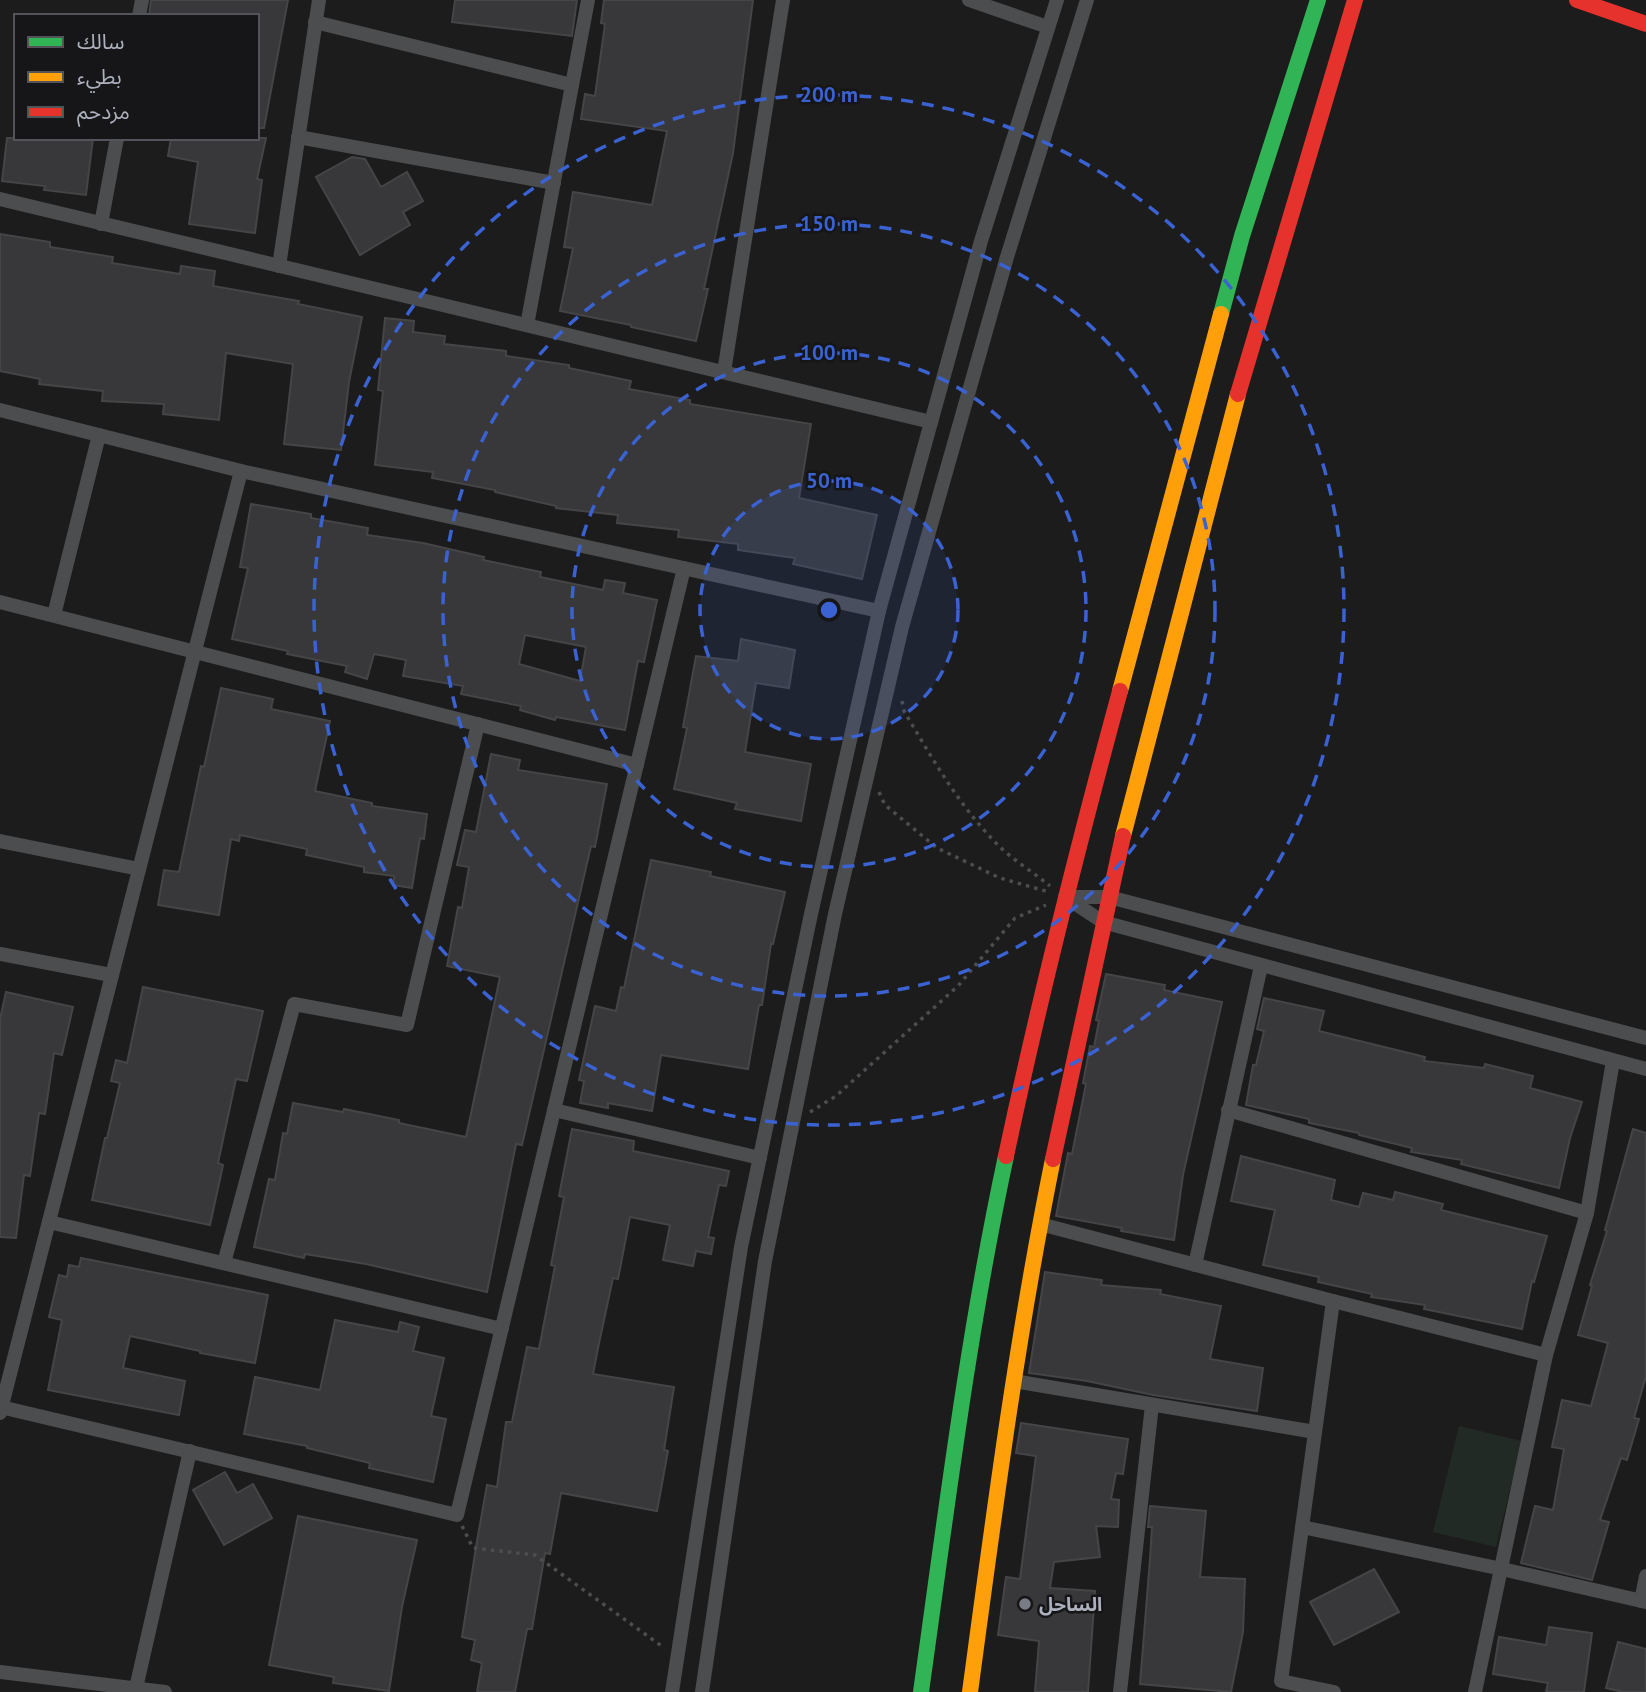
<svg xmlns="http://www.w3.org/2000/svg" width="1646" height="1692" viewBox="0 0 1646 1692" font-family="'PT Sans','Noto Sans Arabic',sans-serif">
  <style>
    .green { fill: #212a24 }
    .building { fill: #38383a; stroke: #454548; stroke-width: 2; fill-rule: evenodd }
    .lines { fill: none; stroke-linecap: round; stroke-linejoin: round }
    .path { stroke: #4d4d51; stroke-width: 3.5; stroke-dasharray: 3.5 5; stroke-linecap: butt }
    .street { stroke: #4c4d4f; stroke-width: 14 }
    .fast { stroke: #30b455; stroke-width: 16 }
    .slow { stroke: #ff9f0a; stroke-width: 16 }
    .jam { stroke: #e5322d; stroke-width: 16 }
    .ring { fill: none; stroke: #3a62d3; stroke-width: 3.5; stroke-dasharray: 12 9 }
    .poi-dot { fill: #7a7c85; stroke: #161618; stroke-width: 2.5 }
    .labels { text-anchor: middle; stroke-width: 5; stroke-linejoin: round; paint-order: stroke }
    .poi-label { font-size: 19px; font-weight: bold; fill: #adb0bd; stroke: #161618; text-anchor: start }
    .centre { fill: #3a62d3; stroke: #161618; stroke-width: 3.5 }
    .ring-label { font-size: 21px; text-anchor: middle; font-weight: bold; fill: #3a62d3; stroke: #161618; stroke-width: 5; stroke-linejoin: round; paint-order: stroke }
  </style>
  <rect width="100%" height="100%" fill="#1c1c1c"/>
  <!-- green -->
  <polygon class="green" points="1459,1426 1522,1441 1496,1547 1433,1532"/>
  <!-- building -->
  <g class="building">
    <polygon points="151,0 288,0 264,128 257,128 257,16 149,16"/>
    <polygon points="455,0 577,0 572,36 452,22"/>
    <polygon points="604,0 753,0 733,153 704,289 708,289 696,341 631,327 631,325 560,311 573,248 564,247 573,192 652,205 667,131 581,119 585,94 595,96 605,24 601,23"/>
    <polygon points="7,138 93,138 86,195 44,190 45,186 2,181"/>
    <polygon points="171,138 266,138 257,179 262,180 255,233 189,224 198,162 168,156"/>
    <polygon points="352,157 365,159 381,187 407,172 423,201 403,212 410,225 360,255 316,177"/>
    <polygon points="0,234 50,242 50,247 113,257 112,263 180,274 181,266 215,271 213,286 299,301 298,304 362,317 349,382 341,450 284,444 293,364 226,353 219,420 163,414 164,404 102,401 103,391 39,384 40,379 0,371"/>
    <polygon points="385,318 414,321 413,332 445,336 444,344 506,351 506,356 569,365 569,368 631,381 629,389 690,400 690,404 811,424 799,498 877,515 862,579 793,564 795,558 738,550 738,544 678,537 679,530 617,523 618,515 556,508 556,506 495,492 495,490 432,478 433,472 375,465 383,391 378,390"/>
    <path d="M 251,504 L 311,514 L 311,518 L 368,528 L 367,535 L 423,543 L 484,557 L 483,560 L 541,572 L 540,577 L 603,590 L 605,580 L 625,583 L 623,593 L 657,600 L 644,662 L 638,661 L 625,730 L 556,717 L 555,720 L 520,710 L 521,706 L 461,694 L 463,686 L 403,676 L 406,660 L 374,654 L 367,679 L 345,672 L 347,666 L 287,654 L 288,651 L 232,639 L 248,568 L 240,567 ZM 525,635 L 586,647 L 580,681 L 519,664 Z"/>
    <polygon points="741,639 795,650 789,688 756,683 745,752 811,764 801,821 735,809 737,803 674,789 687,728 683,727 696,656 738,661"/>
    <polygon points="221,688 273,699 271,709 330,721 315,791 372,803 372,806 427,814 424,839 420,838 412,888 393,885 394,876 364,872 364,867 306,855 307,849 240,835 239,841 231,839 219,915 158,905 164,870 179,872 201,766 204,767"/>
    <polygon points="491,754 520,760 518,770 607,784 595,847 591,846 522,1145 516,1144 487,1292 366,1264 305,1254 304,1258 254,1247 269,1179 275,1180 283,1133 287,1134 293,1103 343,1112 344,1109 399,1120 399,1123 466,1137 500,977 447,966 458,907 462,908 469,867 457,865 465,830 476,832"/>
    <polygon points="651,860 711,872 710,876 785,892 773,944 771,944 762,1005 759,1005 748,1069 661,1055 652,1111 608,1103 608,1108 580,1103 584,1081 579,1080 595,1006 616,1011 621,987 624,988"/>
    <polygon points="1106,974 1165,985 1164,990 1222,1002 1183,1175 1174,1240 1121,1231 1122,1228 1056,1216 1068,1153 1072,1154 1086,1084 1083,1083 1090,1046 1094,1047 1099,1021 1096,1020"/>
    <polygon points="143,987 263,1011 247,1081 236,1079 218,1163 223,1165 210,1225 92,1200 105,1138 107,1138 120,1083 111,1081 116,1060 127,1063"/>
    <polygon points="6,992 73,1007 62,1055 54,1053 45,1114 39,1113 30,1176 24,1175 16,1238 0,1237 0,1019"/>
    <polygon points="1264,998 1324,1011 1319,1031 1425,1057 1424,1061 1484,1068 1485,1064 1533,1076 1530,1088 1582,1102 1570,1138 1559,1188 1461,1164 1462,1160 1411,1152 1412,1148 1359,1135 1359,1133 1309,1123 1309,1119 1246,1105 1253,1065 1256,1065 1264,1031 1257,1029"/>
    <polygon points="572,1129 634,1141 633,1151 729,1171 726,1186 719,1185 708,1237 714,1238 711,1254 696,1251 693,1266 663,1260 670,1225 630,1217 618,1279 613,1278 598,1348 593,1374 674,1387 664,1450 668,1451 657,1511 561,1493 550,1554 545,1553 532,1629 527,1629 515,1692 477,1692 482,1663 471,1660 475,1640 462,1637 477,1541 487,1485 497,1487 506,1422 512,1422 527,1347 539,1349 555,1266 551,1265 564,1197 559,1196"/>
    <polygon points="1633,1129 1646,1133 1646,1376 1634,1418 1639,1419 1627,1460 1621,1458 1600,1520 1609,1522 1592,1580 1521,1563 1535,1506 1553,1510 1564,1449 1552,1447 1562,1400 1591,1406 1608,1343 1578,1335 1592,1286 1590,1285 1607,1231 1605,1230"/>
    <polygon points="1241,1156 1335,1180 1331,1200 1359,1207 1363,1193 1393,1200 1395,1192 1443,1204 1441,1210 1547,1236 1534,1282 1532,1281 1522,1329 1424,1309 1425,1305 1371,1297 1372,1294 1318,1282 1319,1277 1263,1265 1275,1210 1231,1201"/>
    <polygon points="81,1258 268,1295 255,1363 200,1353 200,1351 130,1336 123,1368 185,1381 179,1415 48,1390 62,1320 49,1317 59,1275 67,1277 69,1265 79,1267"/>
    <polygon points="1045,1272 1102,1280 1101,1285 1161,1290 1160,1294 1221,1306 1210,1359 1263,1368 1257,1411 1153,1395 1087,1381 1029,1373"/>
    <polygon points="335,1320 398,1332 400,1322 419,1327 413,1351 444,1358 431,1416 446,1419 433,1482 369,1468 370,1463 307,1448 307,1446 244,1434 255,1377 320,1390"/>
    <polygon points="1021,1423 1128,1439 1123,1474 1116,1473 1111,1499 1119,1500 1118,1527 1096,1526 1100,1557 1054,1562 1050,1588 1095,1591 1088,1692 1035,1692 1039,1641 998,1635 1006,1577 1020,1579 1036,1456 1016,1453"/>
    <polygon points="225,1472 237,1493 253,1484 272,1518 224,1545 193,1490"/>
    <polygon points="1150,1506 1206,1511 1200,1577 1245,1579 1243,1632 1231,1692 1140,1684 1150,1559 1152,1527 1148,1527"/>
    <polygon points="298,1516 417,1540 402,1607 389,1691 333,1683 334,1677 269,1665"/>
    <polygon points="1374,1569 1399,1612 1334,1645 1310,1602"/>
    <polygon points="1549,1627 1592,1633 1584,1692 1546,1692 1548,1683 1493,1674 1499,1637 1546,1645"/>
    <polygon points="1618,1642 1646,1649 1646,1692 1623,1692 1606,1688"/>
  </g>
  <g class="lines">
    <!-- path -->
    <g class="path">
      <path d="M 902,701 L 904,711 C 932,758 959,806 998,845 C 1013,860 1033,872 1050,886"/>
      <polyline points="879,792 885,805 937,848 1000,878 1049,892"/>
      <polyline points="810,1112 836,1096 958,986 1015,918 1046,905"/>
      <polyline points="462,1526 473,1548 535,1555 663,1647"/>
    </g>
    <!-- street -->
    <g class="street">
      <polyline points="969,0 1048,27"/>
      <polyline points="139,16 142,0"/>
      <polyline points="315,22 572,85"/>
      <polyline points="298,137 554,183"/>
      <polyline points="0,199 931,422"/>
      <polyline points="101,224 117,138"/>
      <polyline points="279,266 319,0"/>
      <polyline points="527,325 588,0"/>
      <polyline points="724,372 783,0"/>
      <polyline points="0,410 241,471 879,611"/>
      <polyline points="0,602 637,765"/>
      <polyline points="54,615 99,435"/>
      <polyline points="0,841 139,869"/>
      <polyline points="1065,897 1103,922 1646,1069"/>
      <polyline points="1065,897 1109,897 1646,1038"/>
      <polyline points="0,954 111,975"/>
      <polyline points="554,1110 760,1158"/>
      <polyline points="1228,1110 1587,1213"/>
      <polyline points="49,1222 502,1329"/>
      <polyline points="1040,1224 1333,1301 1281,1681 1334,1692"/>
      <polyline points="224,1263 294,1004 407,1025 478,724"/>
      <polyline points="1195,1265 1261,966"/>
      <polyline points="1333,1301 1546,1355"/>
      <polyline points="1014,1381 1315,1432"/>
      <polyline points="1,1407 457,1515 684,568"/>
      <polyline points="0,1413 241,471"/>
      <polyline points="1302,1527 1502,1569 1646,1602"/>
      <polyline points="1641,1601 1646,1576"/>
      <polyline points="0,1672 165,1692"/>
      <polyline points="136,1688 190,1451"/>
      <polyline points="672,1692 741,1247 811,914 879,611 981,241 1057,0"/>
      <polyline points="702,1692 765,1261 835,914 902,627 1007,257 1087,0"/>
      <polyline points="1120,1692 1152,1405"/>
      <polyline points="1475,1692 1546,1355 1587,1213 1613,1061"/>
    </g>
    <!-- fast -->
    <g class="fast">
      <polyline points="1221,314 1242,236 1318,0"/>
      <path d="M 921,1692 C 946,1513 968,1333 1006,1156"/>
    </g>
    <!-- slow -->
    <g class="slow">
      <polyline points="1120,691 1221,314"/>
      <polyline points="1123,836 1238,394"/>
      <path d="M 970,1692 C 994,1514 1017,1336 1053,1159"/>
    </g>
    <!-- jam -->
    <g class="jam">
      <polyline points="1577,0 1646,24"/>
      <polyline points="1238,394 1355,0"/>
      <path d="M 1006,1156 C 1039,1000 1078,846 1120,691"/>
      <polyline points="1053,1159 1123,836"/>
    </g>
  </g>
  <!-- distance rings -->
  <circle cx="829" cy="610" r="129" fill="#3a62d3" fill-opacity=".12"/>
  <g class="ring">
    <circle cx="829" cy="610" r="129"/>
    <circle cx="829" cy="610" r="257"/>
    <circle cx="829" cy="610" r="386"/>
    <circle cx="829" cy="610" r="515"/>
  </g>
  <!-- markers -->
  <circle class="poi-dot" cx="1025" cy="1604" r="7"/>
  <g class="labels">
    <!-- poi labels -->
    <g class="poi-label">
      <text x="1039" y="1611">الساحل</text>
    </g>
  </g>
  <circle cx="829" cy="610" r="10" class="centre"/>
  <g class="ring-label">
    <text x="829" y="102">200 m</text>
    <text x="829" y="231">150 m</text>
    <text x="829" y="360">100 m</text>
    <text x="829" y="488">50 m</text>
  </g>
  <!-- legend -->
  <rect x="14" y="14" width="245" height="126" fill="#161618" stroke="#52545a" stroke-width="2"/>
  <rect x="28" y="37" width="35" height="10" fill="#30b455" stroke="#52545a" stroke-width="2"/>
  <text x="77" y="49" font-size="21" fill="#adb0bd">سالك</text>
  <rect x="28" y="72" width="35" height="10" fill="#ff9f0a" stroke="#52545a" stroke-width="2"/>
  <text x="77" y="84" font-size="21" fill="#adb0bd">بطيء</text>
  <rect x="28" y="107" width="35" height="10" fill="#e5322d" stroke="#52545a" stroke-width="2"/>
  <text x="77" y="119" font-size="21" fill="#adb0bd">مزدحم</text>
</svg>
